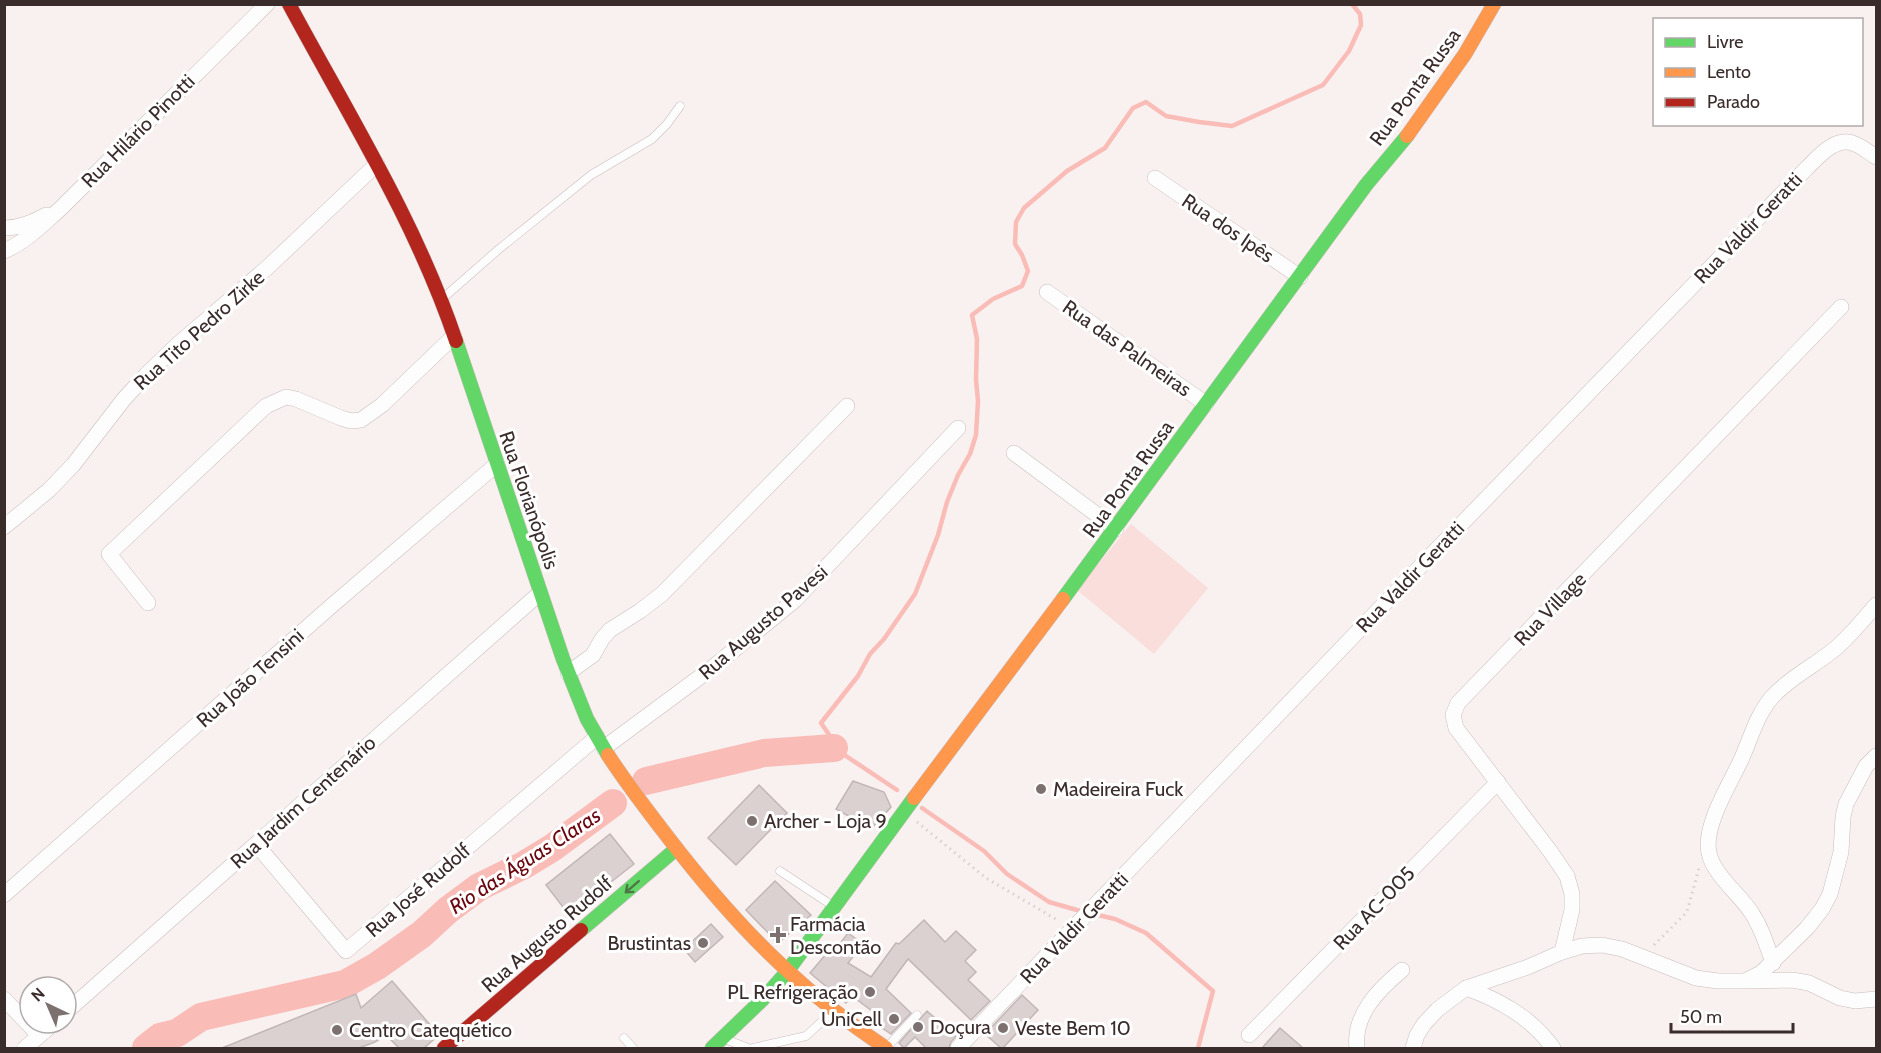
<svg xmlns="http://www.w3.org/2000/svg" width="1881" height="1053" viewBox="0 0 1881 1053" font-family="Cabin,sans-serif">
  <style>
    .green { fill: #f9dedb }
    .lines { fill: none; stroke-linecap: round; stroke-linejoin: round }
    .stream { stroke: #fabcb7; stroke-width: 4.5 }
    .river { stroke: #fabcb7; stroke-width: 28 }
    .building { fill: #dcd1d1; stroke: #c2b7b7; stroke-width: 1.5 }
    .lane-casing { stroke: #c8bdbc; stroke-width: 9 }
    .street-casing { stroke: #c8bdbc; stroke-width: 16 }
    .fast-casing { stroke: #c8bdbc; stroke-width: 15 }
    .slow-casing { stroke: #c8bdbc; stroke-width: 15 }
    .jam-casing { stroke: #c8bdbc; stroke-width: 15 }
    .path { stroke: #d6d1d1; stroke-width: 3; stroke-dasharray: 1.5 4.5; stroke-linecap: butt }
    .lane { stroke: #fefdfd; stroke-width: 8 }
    .street { stroke: #fefdfd; stroke-width: 15 }
    .fast { stroke: #63d668; stroke-width: 14 }
    .slow { stroke: #ff974d; stroke-width: 14 }
    .jam { stroke: #b3261e; stroke-width: 14 }
    .oneway { stroke: #4c7846 }
    .poi-dot { fill: #7d7170; stroke: #fff; stroke-width: 2 }
    .labels { text-anchor: middle; stroke-width: 6; stroke-linejoin: round; paint-order: stroke }
    .street-label { font-size: 20px; fill: #3a2c2b; stroke: #fff }
    .poi-label { font-size: 20px; fill: #3a2c2b; stroke: #fff; text-anchor: start }
    .water-label { font-size: 21px; font-style: italic; fill: #6a050e; stroke: #fff }
  </style>
  <rect width="100%" height="100%" fill="#f9f0f0"/>
  <!-- green -->
  <polygon class="green" points="1131,524 1208,588 1154,654 1077,590"/>
  <g class="lines">
    <!-- stream -->
    <g class="stream">
      <polyline points="897,790 834,748 832,739 821,723 858,676 870,654 884,639 915,594 938,535 947,502 958,475 970,454 976,435 978,401 976,380 977,339 972,315 993,299 1022,286 1028,271 1022,255 1015,244 1016,222 1024,208 1067,171 1105,148 1133,108 1146,102 1166,116 1199,122 1232,126 1323,85 1349,51 1361,25 1360,14 1352,4"/>
      <polyline points="922,808 984,851 1007,874 1049,902 1077,910 1115,919 1146,933 1213,991 1198,1048"/>
    </g>
    <!-- river -->
    <g class="river">
      <polyline points="646,781 764,753 834,748"/>
      <polyline points="146,1048 160,1037 177,1033 201,1017 345,984 377,966 422,934 448,910 479,887 524,865 552,848 613,803"/>
    </g>
  </g>
  <!-- building -->
  <g class="building">
    <polygon points="853,781 884,792 891,807 871,829 836,809"/>
    <polygon points="759,785 787,813 736,865 708,838"/>
    <polygon points="610,834 634,864 569,915 546,885"/>
    <polygon points="775,881 811,915 778,943 746,910"/>
    <polygon points="924,920 945,942 956,931 976,950 965,961 976,972 968,980 990,1001 971,1020 908,959 886,989 911,1013 891,1034 882,1028 873,1018 876,1014 852,996 846,1003 810,973 832,947 835,950 848,933 863,944 848,963 871,977 896,943 899,944"/>
    <polygon points="711,924 723,937 695,962 684,949"/>
    <polygon points="392,981 439,1035 424,1048 399,1048 386,1035 375,1042 359,1048 222,1048 356,994 361,1008"/>
    <polygon points="1022,995 1038,1010 1003,1048 1001,1048 985,1034"/>
    <polygon points="927,1011 956,1036 951,1042 949,1048 926,1048 915,1037 904,1048 899,1043"/>
    <polygon points="1280,1028 1303,1048 1262,1048"/>
  </g>
  <g class="lines">
    <!-- lane casing -->
    <g class="lane-casing">
      <g id="lane">
        <polyline points="442,299 499,249 591,175 652,139 667,124 680,106"/>
        <polyline points="780,871 833,906"/>
        <polyline points="624,1038 633,1048"/>
        <polyline points="725,1039 748,1048"/>
        <polyline points="887,1047 917,1015"/>
        <polyline points="753,1048 806,1036 831,1013"/>
      </g>
    </g>
    <!-- street casing -->
    <g class="street-casing">
      <g id="street">
        <polyline points="1155,178 1300,277"/>
        <path d="M 4,228 C 20,228 33,222 46,215"/>
        <path d="M 4,251 C 26,242 43,224 60,209 L 267,4"/>
        <polyline points="1047,292 1206,404"/>
        <polyline points="1014,453 1116,529"/>
        <polyline points="4,527 49,490 73,465 124,399 146,375 177,345 268,267 377,164"/>
        <polyline points="148,603 109,554 266,406 286,397 296,399 341,418 351,421 361,420 382,405 454,336"/>
        <polyline points="568,673 593,655 602,639 610,630 640,611 662,594 847,406"/>
        <polyline points="604,748 712,668 795,600 958,428"/>
        <polyline points="256,844 346,951 597,737"/>
        <polyline points="4,895 329,608 497,464"/>
        <polyline points="1562,952 1572,910 1572,894 1567,876 1550,851 1456,728 1453,715 1458,703 1841,307"/>
        <path d="M 1773,963 C 1767,946 1762,928 1751,912 C 1740,895 1713,874 1709,853 C 1703,826 1730,784 1741,760 C 1751,738 1757,713 1774,695 C 1792,676 1816,665 1836,648 C 1851,635 1863,620 1876,605"/>
        <polyline points="1748,981 1792,980 1809,983 1840,998 1855,1001 1876,999"/>
        <path d="M 1466,988 C 1500,1000 1532,1018 1553,1048"/>
        <polyline points="4,999 39,1035"/>
        <polyline points="66,1012 540,593"/>
        <polyline points="1249,1035 1498,782"/>
        <polyline points="25,1048 54,1023"/>
        <path d="M 958,1048 L 1410,577 L 1806,169 C 1818,157 1836,135 1855,144 C 1863,147 1869,153 1876,157"/>
        <path d="M 1357,1048 C 1353,1015 1378,990 1402,970"/>
        <polyline points="1413,1048 1417,1035 1424,1024 1437,1010 1466,988 1528,967 1562,952 1582,946 1602,945 1622,949 1696,978 1718,981 1745,981 1761,973 1807,928 1822,909 1830,894 1841,852 1843,817 1846,804 1866,766 1876,756"/>
      </g>
    </g>
    <!-- fast casing -->
    <g class="fast-casing">
      <g id="fast">
        <polyline points="456,341 563,659 587,719 608,755"/>
        <polyline points="1063,599 1366,185 1407,136"/>
        <polyline points="581,930 676,849"/>
        <polyline points="712,1048 762,1000 786,973 914,798"/>
      </g>
    </g>
    <!-- slow casing -->
    <g class="slow-casing">
      <g id="slow">
        <polyline points="1407,136 1465,54 1494,4"/>
        <path d="M 608,755 C 626,783 647,810 667,836 C 733,922 796,988 886,1048"/>
        <polyline points="914,798 1063,599"/>
      </g>
    </g>
    <!-- jam casing -->
    <g class="jam-casing">
      <g id="jam">
        <path d="M 289,4 C 348,114 416,222 456,341"/>
        <polyline points="444,1048 581,930"/>
      </g>
    </g>
    <!-- path -->
    <g class="path">
      <polyline points="917,822 986,878 1059,921"/>
      <polyline points="1654,945 1687,912 1699,868"/>
      <polyline points="370,1034 376,1032 379,1039"/>
    </g>
    <!-- lane -->
    <use href="#lane" class="lane"/>
    <!-- street -->
    <use href="#street" class="street"/>
    <!-- fast -->
    <use href="#fast" class="fast"/>
    <!-- slow -->
    <use href="#slow" class="slow"/>
    <!-- jam -->
    <use href="#jam" class="jam"/>
  </g>
  <!-- one-way arrows -->
  <defs><path id="oneway-shaft" d="M-6 0H5M1.5-3L5.5 0L1.5 3" fill="none" stroke-width="1.6" stroke-linecap="round" stroke-linejoin="round" transform="scale(1.5)"/></defs>
  <use class="oneway" href="#oneway-shaft" transform="translate(632 887) rotate(139)"/>
  <!-- markers -->
  <g class="poi-dot">
    <circle cx="1041" cy="789" r="6"/>
    <circle cx="752" cy="821" r="6"/>
    <path d="M775 926h6v6h6v6h-6v6h-6v-6h-6v-6h6z"/>
    <circle cx="703" cy="943" r="6"/>
    <circle cx="870" cy="992" r="6"/>
    <circle cx="894" cy="1019" r="6"/>
    <circle cx="918" cy="1027" r="6"/>
    <circle cx="1003" cy="1028" r="6"/>
    <circle cx="337" cy="1030" r="6"/>
  </g>
  <g class="labels">
    <!-- street labels -->
    <g class="street-label">
      <text transform="translate(1415 87) rotate(-54)" y="7">Rua Ponta Russa</text>
      <text transform="translate(138 131) rotate(-45)" y="7">Rua Hilário Pinotti</text>
      <text transform="translate(1228 228) rotate(34)" y="7">Rua dos Ipês</text>
      <text transform="translate(1748 228) rotate(-46)" y="7">Rua Valdir Geratti</text>
      <text transform="translate(199 330) rotate(-42)" y="7">Rua Tito Pedro Zirke</text>
      <text transform="translate(1127 348) rotate(35)" y="7">Rua das Palmeiras</text>
      <text transform="translate(1128 479) rotate(-54)" y="7">Rua Ponta Russa</text>
      <text transform="translate(529 500) rotate(71)" y="7">Rua Florianópolis</text>
      <text transform="translate(1410 577) rotate(-46)" y="7">Rua Valdir Geratti</text>
      <text transform="translate(1550 609) rotate(-46)" y="7">Rua Village</text>
      <text transform="translate(763 622) rotate(-41)" y="7">Rua Augusto Pavesi</text>
      <text transform="translate(250 678) rotate(-42)" y="7">Rua João Tensini</text>
      <text transform="translate(303 802) rotate(-42)" y="7">Rua Jardim Centenário</text>
      <text transform="translate(418 890) rotate(-41)" y="7">Rua José Rudolf</text>
      <text transform="translate(1374 908) rotate(-46)" y="7">Rua AC-005</text>
      <text transform="translate(1074 928) rotate(-46)" y="7">Rua Valdir Geratti</text>
      <text transform="translate(547 934) rotate(-41)" y="7">Rua Augusto Rudolf</text>
    </g>
    <!-- poi labels -->
    <g class="poi-label">
      <text x="1053" y="796">Madeireira Fuck</text>
      <text x="764" y="828">Archer - Loja 9</text>
      <text x="790" y="931">Farmácia<tspan x="790" dy="23">Descontão</tspan></text>
      <text x="691" y="950" text-anchor="end">Brustintas</text>
      <text x="858" y="999" text-anchor="end">PL Refrigeração</text>
      <text x="882" y="1026" text-anchor="end">UniCell</text>
      <text x="930" y="1034">Doçura</text>
      <text x="1015" y="1035">Veste Bem 10</text>
      <text x="349" y="1037">Centro Catequético</text>
    </g>
    <!-- water labels -->
    <g class="water-label">
      <text transform="translate(525 861) rotate(-33)" y="7">Rio das Águas Claras</text>
    </g>
  </g>
  <!-- border -->
  <rect width="1881" height="1053" fill="none" stroke="#3a2c2b" stroke-width="12"/>
  <!-- legend -->
  <rect x="1653" y="18" width="210" height="108" fill="#ffffff" stroke="#b0abaa" stroke-width="1.5"/>
  <rect x="1665" y="38" width="30" height="9" fill="#63d668" stroke="#b0abaa" stroke-width="1.5"/>
  <text x="1707" y="48" font-size="18" fill="#3a2c2b">Livre</text>
  <rect x="1665" y="68" width="30" height="9" fill="#ff974d" stroke="#b0abaa" stroke-width="1.5"/>
  <text x="1707" y="78" font-size="18" fill="#3a2c2b">Lento</text>
  <rect x="1665" y="98" width="30" height="9" fill="#b3261e" stroke="#b0abaa" stroke-width="1.5"/>
  <text x="1707" y="108" font-size="18" fill="#3a2c2b">Parado</text>
  <!-- north arrow -->
  <g transform="translate(48 1005) rotate(316)"><circle r="28" fill="#ffffff" stroke="#b0abaa" stroke-width="1.5"/>
  <path d="M0-4.5L10 22L0 15L-10 22Z" fill="#7d7170"/>
  <text y="-9" font-size="16" font-weight="bold" text-anchor="middle" fill="#3a2c2b">N</text>
  </g>
  <!-- scale -->
  <path d="M1671 1023v9h122v-9" fill="none" stroke="#3a2c2b" stroke-width="3"/>
  <text x="1680" y="1023" font-size="18" fill="#3a2c2b" stroke="#ffffff" stroke-width="4.5" paint-order="stroke">50 m</text>
</svg>
